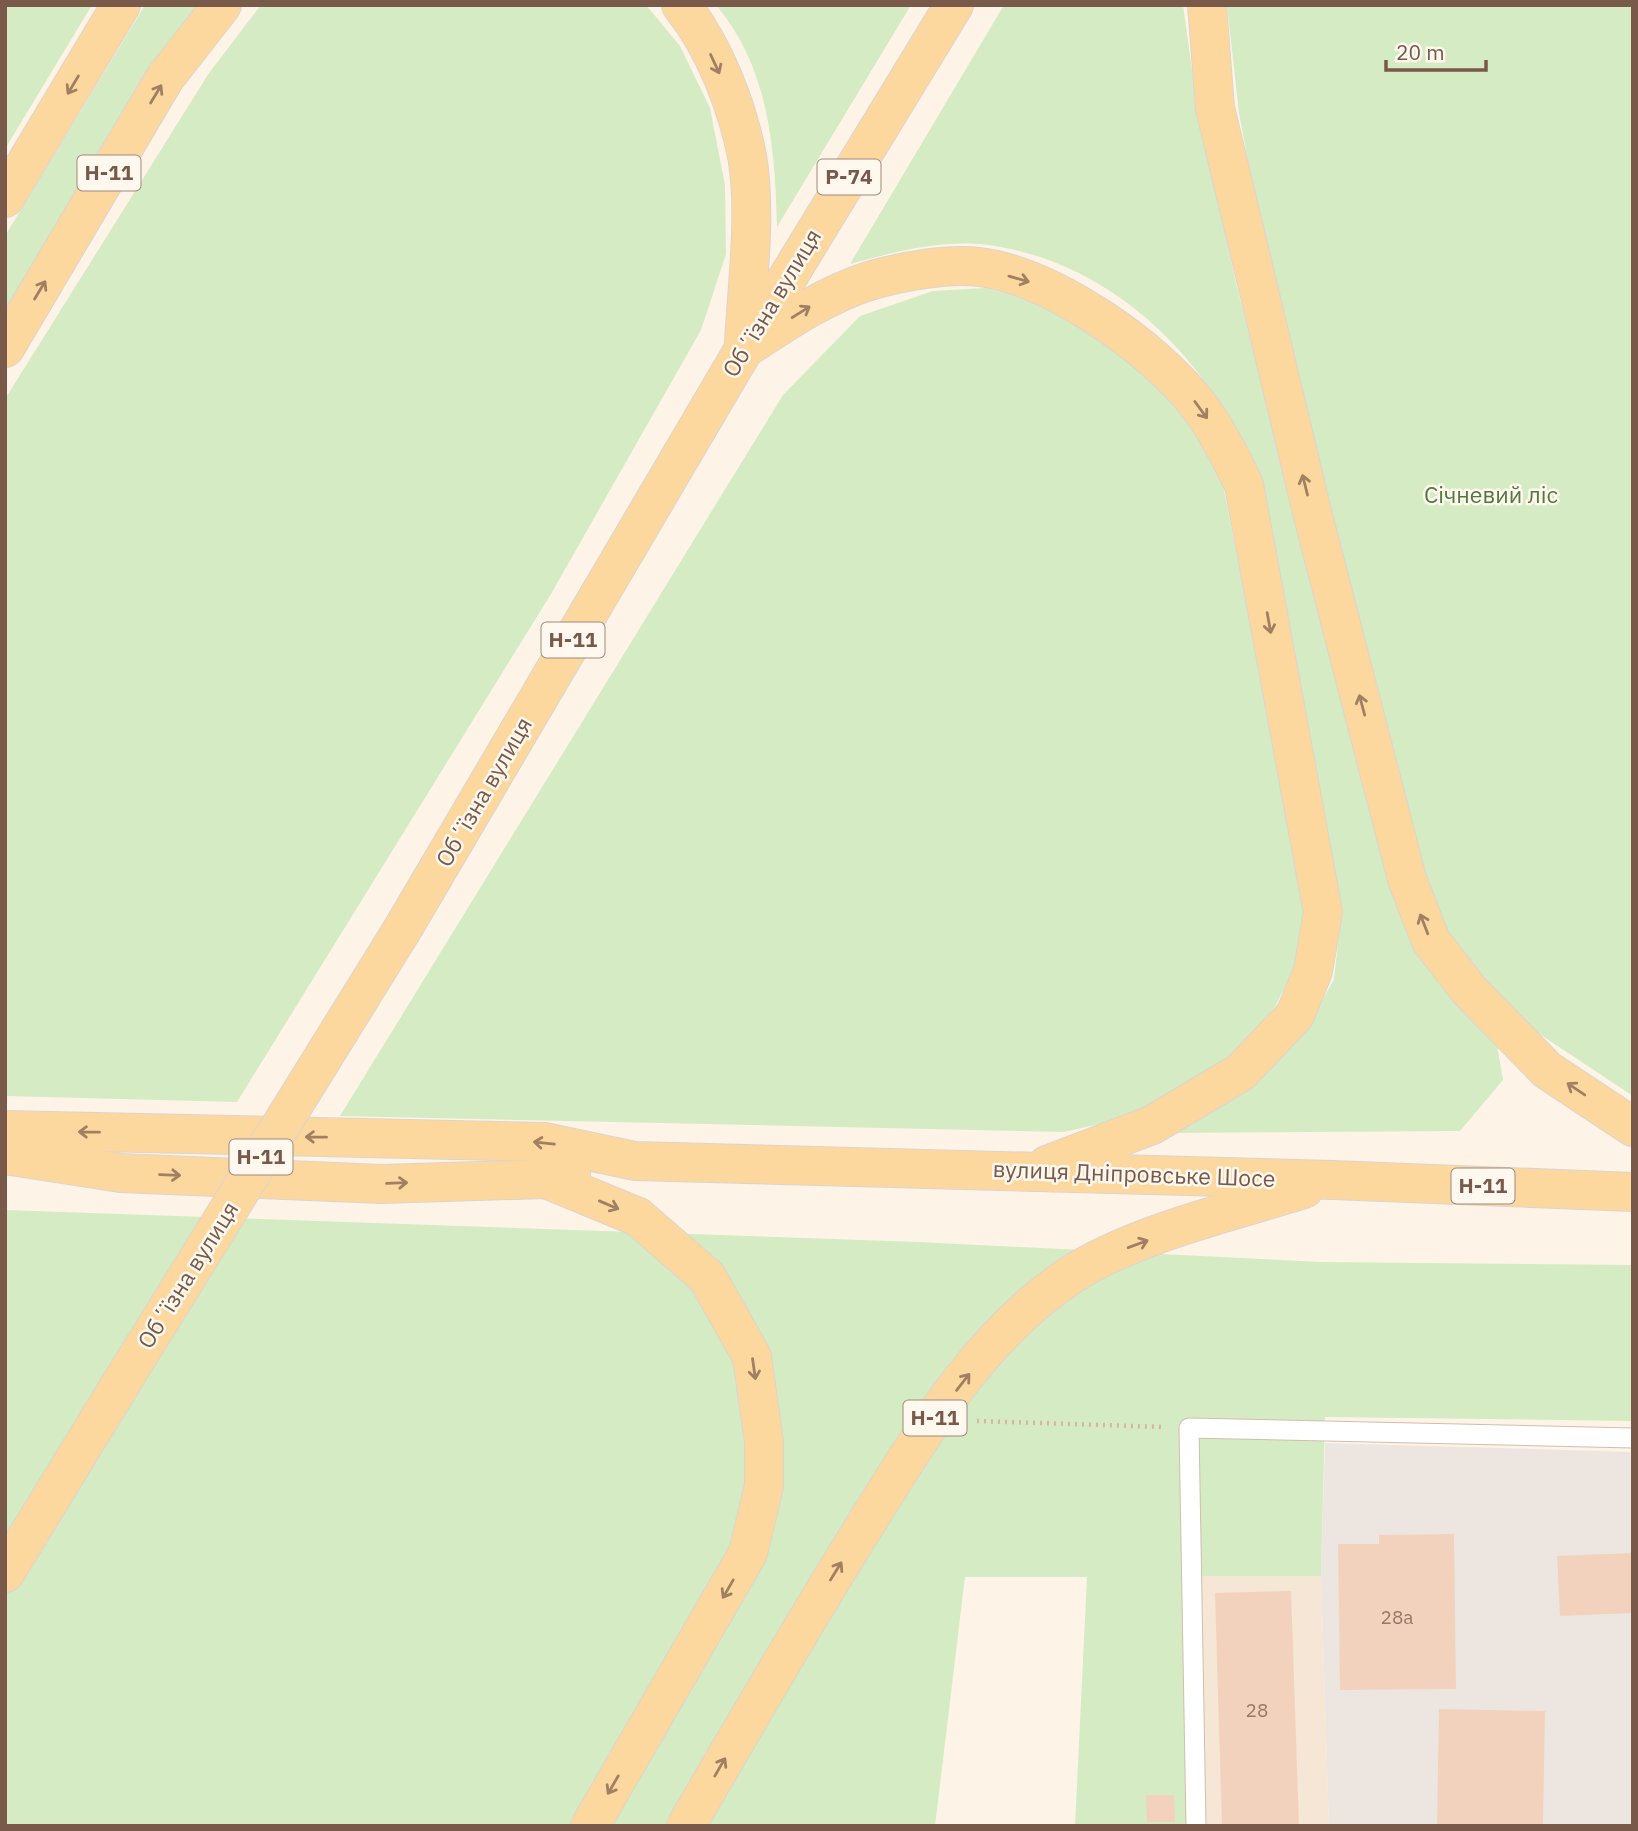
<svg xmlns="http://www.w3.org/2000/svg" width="1638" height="1831" viewBox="0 0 1638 1831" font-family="'IBM Plex Sans',sans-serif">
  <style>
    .residential { fill: #f5e6d5 }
    .industrial { fill: #ede6e0 }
    .green { fill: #d5ebc4 }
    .building { fill: #f3d2bd }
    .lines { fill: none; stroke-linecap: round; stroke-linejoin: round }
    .lane-casing { stroke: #d2bdae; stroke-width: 21 }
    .primary-casing { stroke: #dcd4d0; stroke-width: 40 }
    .path { stroke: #d9b5a0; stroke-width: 4.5; stroke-dasharray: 2 5; stroke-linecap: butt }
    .lane { stroke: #fff; stroke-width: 19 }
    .primary { stroke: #fdd89e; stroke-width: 38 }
    .primary-bridge-casing { stroke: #dcd4d0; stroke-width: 40; stroke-linecap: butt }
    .primary-bridge { stroke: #fdd89e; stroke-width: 38 }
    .oneway { stroke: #a07f63 }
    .labels { text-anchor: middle; stroke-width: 5; stroke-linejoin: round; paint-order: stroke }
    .number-label { font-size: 19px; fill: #977767 }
    .shield { fill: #fff8ee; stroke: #a0897b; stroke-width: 2 }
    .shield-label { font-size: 21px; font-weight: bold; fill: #78594a }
    .street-label { font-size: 23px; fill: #78594a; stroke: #fff8ee }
    .park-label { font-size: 23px; fill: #51783f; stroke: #fff8ee }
  </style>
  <rect width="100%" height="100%" fill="#fdf4e7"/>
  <!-- residential -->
  <polygon class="residential" points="1184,1576 1321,1576 1329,1826 1188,1826"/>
  <!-- industrial -->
  <polygon class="industrial" points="1325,1443 1633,1452 1633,1826 1329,1826 1321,1576"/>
  <!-- green -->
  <g class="green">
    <polygon points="5,5 92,5 5,149"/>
    <polygon points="145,5 200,5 5,316 5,236"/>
    <polygon points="261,5 646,5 680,46 710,108 725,185 726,254 701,330 551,594 237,1102 5,1096 5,399 209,73"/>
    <path d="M 716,5 L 911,5 L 777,227 C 775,148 769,68 716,5 Z"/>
    <path d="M 1004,5 L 1183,5 L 1198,113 L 1236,283 L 1327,641 L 1394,880 L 1496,1040 L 1503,1080 L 1460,1131 L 1168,1133 L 1258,1083 L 1310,1023 L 1334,979 L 1342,909 L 1233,426 C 1183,334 1094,259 988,245 C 941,239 894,252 850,264 Z"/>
    <polygon points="1227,5 1633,5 1633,1096 1529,1027 1443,936 1422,876 1268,270 1239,113"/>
    <polygon points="985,288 1043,302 1098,335 1152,381 1191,426 1223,484 1307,915 1294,969 1276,1005 1234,1057 1184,1091 1126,1118 1064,1132 340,1116 783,395 860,316 933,291"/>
    <polygon points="5,1210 918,1242 1321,1262 1633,1265 1633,1421 1325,1417 1321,1576 1184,1576 1188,1826 1075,1826 1087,1577 965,1577 935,1826 5,1826"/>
  </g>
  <!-- building -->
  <g class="building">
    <polygon points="1454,1534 1456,1689 1340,1690 1338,1544 1379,1544 1379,1535"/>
    <polygon points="1633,1553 1633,1613 1560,1616 1557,1556"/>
    <polygon points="1291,1591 1299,1826 1222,1826 1215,1593"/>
    <polygon points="1439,1709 1545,1711 1543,1826 1437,1826"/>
    <polygon points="1146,1795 1174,1795 1175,1822 1147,1822"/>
  </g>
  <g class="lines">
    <!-- lane casing -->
    <g class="lane-casing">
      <polyline id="lane" points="1196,1826 1189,1428 1633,1438"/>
    </g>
    <!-- primary casing -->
    <g class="primary-casing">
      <g id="primary">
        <path d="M 681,5 C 714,46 737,105 747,156 C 757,212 747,286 744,343"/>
        <polyline points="1207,5 1215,108 1313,516 1407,879 1431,941 1469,990 1547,1070 1633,1127"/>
        <polyline points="5,198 121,5"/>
        <polyline points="5,348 165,78 222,5"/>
        <path d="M 744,349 C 784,323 823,296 869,281 C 899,272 948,263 979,267 C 1052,276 1151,346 1196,402 C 1216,428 1230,456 1244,485 L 1323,912 L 1313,971 L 1295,1015 L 1241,1072 L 1152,1125 L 1047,1165"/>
        <polyline points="402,930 744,349 954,5"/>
        <polyline points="5,1130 545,1142 635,1161 1333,1180 1633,1192"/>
        <polyline points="5,1155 121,1173 381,1184 546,1179 571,1174"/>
        <polyline points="546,1179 638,1217 707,1277 752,1357 764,1442 764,1486 748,1553 590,1826"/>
        <polyline points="5,1573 120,1385"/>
        <path d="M 686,1826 C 743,1728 799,1631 859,1535 C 917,1442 978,1336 1071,1275 C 1134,1234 1231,1212 1304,1189"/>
      </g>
    </g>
    <!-- path -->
    <polyline class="path" points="977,1421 1164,1427"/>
    <!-- lane -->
    <use href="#lane" class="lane"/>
    <!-- primary -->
    <use href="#primary" class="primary"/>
    <!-- primary-bridge casing -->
    <g class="primary-bridge-casing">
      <polyline id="primary-bridge" points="120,1385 402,930"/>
    </g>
    <!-- primary-bridge -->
    <use href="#primary-bridge" class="primary-bridge"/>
  </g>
  <!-- one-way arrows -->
  <defs><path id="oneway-shaft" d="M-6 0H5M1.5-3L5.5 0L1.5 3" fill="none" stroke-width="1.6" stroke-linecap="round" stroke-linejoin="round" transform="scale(1.75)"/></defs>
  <g class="oneway">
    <use href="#oneway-shaft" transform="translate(715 64) rotate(65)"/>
    <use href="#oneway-shaft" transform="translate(73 85) rotate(121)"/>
    <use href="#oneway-shaft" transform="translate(156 94) rotate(-59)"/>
    <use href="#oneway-shaft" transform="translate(1019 279) rotate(16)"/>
    <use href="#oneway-shaft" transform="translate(40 290) rotate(-59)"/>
    <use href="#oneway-shaft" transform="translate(801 312) rotate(-32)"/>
    <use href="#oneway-shaft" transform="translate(1201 410) rotate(54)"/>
    <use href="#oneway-shaft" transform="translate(1305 485) rotate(-104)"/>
    <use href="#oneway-shaft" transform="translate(1269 623) rotate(80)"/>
    <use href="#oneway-shaft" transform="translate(1362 705) rotate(-105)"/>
    <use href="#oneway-shaft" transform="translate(1424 924) rotate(-111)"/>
    <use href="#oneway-shaft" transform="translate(1576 1089) rotate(-146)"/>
    <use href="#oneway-shaft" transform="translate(89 1132) rotate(-179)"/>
    <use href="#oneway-shaft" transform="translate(316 1137) rotate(-179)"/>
    <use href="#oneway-shaft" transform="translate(544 1143) rotate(-174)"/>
    <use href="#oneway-shaft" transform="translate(170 1175) rotate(2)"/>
    <use href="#oneway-shaft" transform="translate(397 1183) rotate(-2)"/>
    <use href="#oneway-shaft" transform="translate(609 1205) rotate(23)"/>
    <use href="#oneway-shaft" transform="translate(1138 1244) rotate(-20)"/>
    <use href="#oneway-shaft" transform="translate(754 1369) rotate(82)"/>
    <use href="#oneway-shaft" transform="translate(963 1382) rotate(-52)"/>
    <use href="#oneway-shaft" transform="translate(836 1571) rotate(-58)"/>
    <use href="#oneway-shaft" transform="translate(728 1589) rotate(120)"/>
    <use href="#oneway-shaft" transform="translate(720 1767) rotate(-60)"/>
    <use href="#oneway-shaft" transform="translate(613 1785) rotate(120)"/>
  </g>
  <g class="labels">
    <!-- number labels -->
    <g class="number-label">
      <text x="1397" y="1624">28а</text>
      <text x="1257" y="1717">28</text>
    </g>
    <!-- shield labels -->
    <g class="shield">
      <rect x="77.5" y="155.5" width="63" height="35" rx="5"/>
      <rect x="817.5" y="159.5" width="63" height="35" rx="5"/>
      <rect x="541.5" y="622.5" width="63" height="35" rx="5"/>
      <rect x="229.5" y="1139.5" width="63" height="35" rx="5"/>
      <rect x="1451.5" y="1168.5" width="63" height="35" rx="5"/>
      <rect x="903.5" y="1400.5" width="63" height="35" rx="5"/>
    </g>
    <g class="shield-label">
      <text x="109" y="180">Н-11</text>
      <text x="849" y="184">Р-74</text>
      <text x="573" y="647">Н-11</text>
      <text x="261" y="1164">Н-11</text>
      <text x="1483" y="1193">Н-11</text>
      <text x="935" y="1425">Н-11</text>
    </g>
    <!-- street labels -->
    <g class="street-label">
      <text transform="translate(772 303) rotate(-59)" y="8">Обʼїзна вулиця</text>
      <text transform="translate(484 792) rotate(-60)" y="8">Обʼїзна вулиця</text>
      <text transform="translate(1134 1174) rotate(2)" y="8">вулиця Дніпровське Шосе</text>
      <text transform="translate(188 1275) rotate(-58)" y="8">Обʼїзна вулиця</text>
    </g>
    <!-- park labels -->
    <g class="park-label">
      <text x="1491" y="503">Січневий ліс</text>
    </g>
  </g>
  <!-- border -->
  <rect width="1638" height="1831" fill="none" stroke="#78594a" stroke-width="14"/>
  <!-- scale -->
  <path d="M1386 60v10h100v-10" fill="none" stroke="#78594a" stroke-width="3.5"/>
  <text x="1396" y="60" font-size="21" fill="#78594a" stroke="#fff8ee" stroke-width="5" paint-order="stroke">20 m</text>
</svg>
